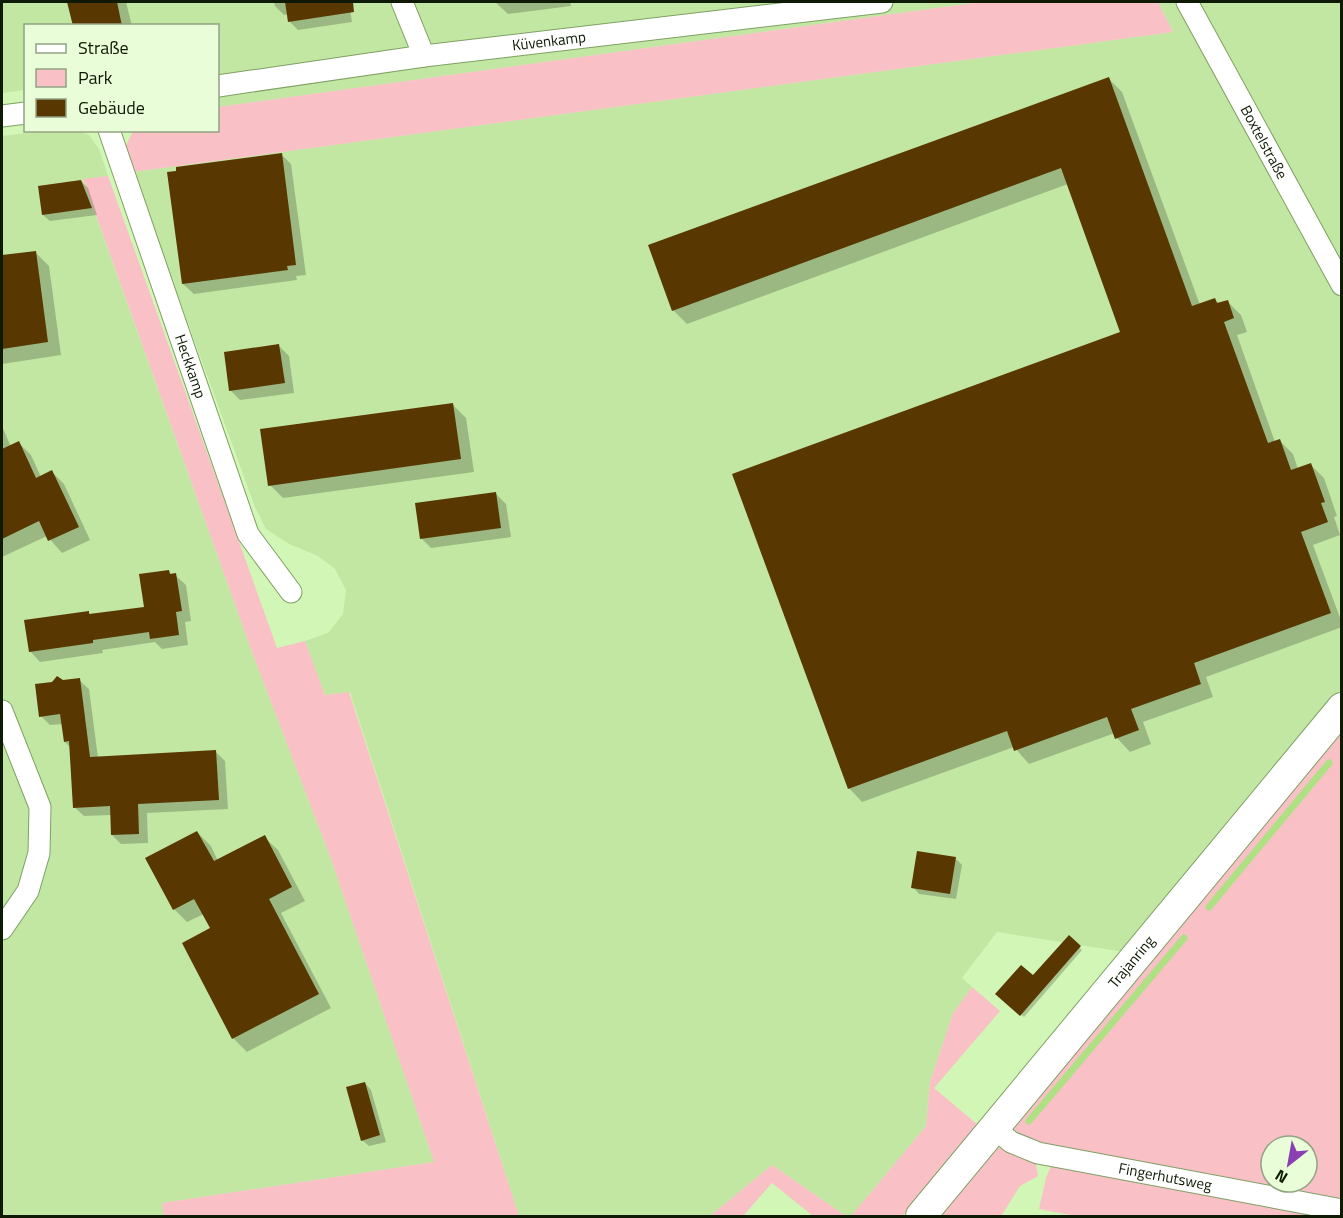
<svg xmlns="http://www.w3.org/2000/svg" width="1343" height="1218" viewBox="0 0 1343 1218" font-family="'Titillium Web',sans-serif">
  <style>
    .built { fill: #c2e7a3 }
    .green { fill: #f9c0c6; fill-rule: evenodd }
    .shadow { fill: #0003 }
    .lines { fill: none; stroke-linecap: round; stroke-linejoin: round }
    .stream { stroke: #afe184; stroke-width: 7 }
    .building { fill: #583700 }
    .street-casing { stroke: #7fa064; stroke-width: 23 }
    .secondary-casing { stroke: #7fa064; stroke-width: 32 }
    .street { stroke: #fff; stroke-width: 21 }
    .secondary { stroke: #fff; stroke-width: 30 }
    .labels { text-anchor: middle; stroke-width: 6; stroke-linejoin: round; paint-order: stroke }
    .street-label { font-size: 15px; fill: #0e1a03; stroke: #e9fed8 }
  </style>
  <rect width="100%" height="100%" fill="#d2f6b6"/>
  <!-- built -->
  <g class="built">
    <polygon points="2,2 980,2 218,107 218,26 26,26 25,90 2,93"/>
    <polygon points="1158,2 1341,2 1341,690 1124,952 997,932 962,978 972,987 953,1013 930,1082 926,1126 851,1216 846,1216 772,1165 710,1216 519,1216 350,692 325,695 305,641 328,633 343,614 346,590 335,569 318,556 289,544 266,529 255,507 133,172 1173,32"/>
    <polygon points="45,131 78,131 89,135 99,149 108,176 83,180 253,655 331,859 434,1162 162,1203 164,1216 2,1216 2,136"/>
  </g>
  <!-- green -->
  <g class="green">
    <polygon points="980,2 1158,2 1173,32 133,172 126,145 133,131 218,130 218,107"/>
    <polygon points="108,176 277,648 305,641 325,695 349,692 519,1216 164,1216 162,1203 434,1162 331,859 253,655 83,179"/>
    <path d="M 1341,730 L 1341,1202 L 1036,1147 L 1010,1126 ZM 1271,1146 L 1307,1146 L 1307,1182 L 1271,1182 Z"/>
    <polygon points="972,987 1000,1011 934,1088 978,1125 902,1216 851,1216 926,1126 930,1082 953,1013"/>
    <polygon points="989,1147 1009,1148 1035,1157 1038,1176 1020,1186 1001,1216 935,1216"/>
    <polygon points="1053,1161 1342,1216 1076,1216 1039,1209 1046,1178"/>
    <polygon points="772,1165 846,1216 813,1216 772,1183 743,1216 710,1216"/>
  </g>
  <!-- shadow -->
  <g class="shadow">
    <polygon points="68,2 126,2 132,26 74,26"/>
    <polygon points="274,2 349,2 352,22 298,30 289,21 288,14 284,15 275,6"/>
    <polygon points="495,2 570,2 571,6 508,14"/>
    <polygon points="1109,79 1122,92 1200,305 1215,300 1220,304 1227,301 1241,315 1247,332 1237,335 1275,442 1279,440 1293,454 1298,469 1310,464 1324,478 1337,516 1334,517 1340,535 1313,545 1342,623 1342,627 1206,677 1213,697 1143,722 1151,744 1130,752 1117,738 1115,733 1029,764 1014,747 862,802 849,788 1122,333 1068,184 687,324 673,310"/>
    <polygon points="281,154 291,164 306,275 296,276 297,280 194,294 183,284"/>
    <polygon points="81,181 88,188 97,215 50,221 43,215"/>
    <polygon points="35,252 49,266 61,355 2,364 2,257"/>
    <polygon points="279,346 289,356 294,393 240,400 230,390"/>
    <polygon points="452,404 466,418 474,472 283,498 270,485"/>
    <polygon points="2,426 11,447 19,443 31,455 41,477 52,472 64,484 90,540 62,553 47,536 2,557"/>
    <polygon points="496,494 506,504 511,537 431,548 421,538"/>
    <polygon points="168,571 172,575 175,575 186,585 191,621 185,622 188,645 162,649 155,642 102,650 103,653 40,662 30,651 88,612 91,615 145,608"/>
    <polygon points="79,680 89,689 98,758 216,752 225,761 228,809 147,813 148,843 121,844 112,835 111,815 84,816 74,807 71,748 65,742 63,724 50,725 41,716 63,682"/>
    <polygon points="197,832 211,846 218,861 264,837 278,850 305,901 281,913 331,1008 247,1052 233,1038 212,929 204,914 187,922 174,909"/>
    <polygon points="955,858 962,865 956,899 919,894 913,887"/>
    <polygon points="1069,938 1082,950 1024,1017 997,994 1034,977"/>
    <polygon points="365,1083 371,1090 386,1142 369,1146 362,1140"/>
  </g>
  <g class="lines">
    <!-- stream -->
    <g class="stream">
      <polyline points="1209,907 1329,763"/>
      <polyline points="1029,1121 1184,938"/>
    </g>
  </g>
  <!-- building -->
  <g class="building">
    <polygon points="67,2 117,2 122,26 73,26"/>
    <polygon points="285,2 353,2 354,12 288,22"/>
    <polygon points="1109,77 1192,306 1215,298 1217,303 1228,300 1234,318 1224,322 1268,443 1280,439 1291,470 1311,463 1325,502 1321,503 1328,522 1301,532 1331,613 1194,663 1201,684 1131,709 1139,730 1115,739 1107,717 1014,751 1007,731 848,789 732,474 1120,332 1061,168 672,311 648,245"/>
    <polygon points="282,153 296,265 287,266 288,270 182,284 167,172 176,171 176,167"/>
    <polygon points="81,180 92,208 42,215 38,186"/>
    <polygon points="36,251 48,342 2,349 2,255"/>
    <polygon points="279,344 285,383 229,391 224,352"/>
    <polygon points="453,403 461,459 268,486 260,429"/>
    <polygon points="19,441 36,478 52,470 79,527 48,541 39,521 2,539 2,449"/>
    <polygon points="496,492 501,528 420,539 415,503"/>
    <polygon points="169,570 170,574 176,573 182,611 176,612 179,635 150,639 149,632 93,640 93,643 29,652 24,620 89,611 89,614 144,607 139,574"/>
    <polygon points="57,676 63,680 80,678 90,757 216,750 219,800 138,804 139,834 111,835 110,806 73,808 69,741 64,742 60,714 39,717 35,684 52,682"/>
    <polygon points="197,831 214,861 265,835 292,887 269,899 319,994 232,1039 182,943 210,928 194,899 173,910 145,858"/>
    <polygon points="917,851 956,857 950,894 911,888"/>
    <polygon points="1069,935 1081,946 1020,1016 995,994 1021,965 1033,975"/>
    <polygon points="365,1082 380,1135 361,1141 346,1087"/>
  </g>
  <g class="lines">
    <!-- street casing -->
    <g class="street-casing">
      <g id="street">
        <polyline points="402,2 424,56"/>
        <path id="s1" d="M 1187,2 L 1342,285"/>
        <path id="s2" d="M 218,86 L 424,56 L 882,2"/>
        <polyline points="2,116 26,113"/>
        <path id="s3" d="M 109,130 L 248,534 L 291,592"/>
        <polyline points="2,711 40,807 39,853 28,891 2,929"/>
        <path id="s4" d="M 993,1127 L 1011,1142 L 1038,1153 L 1342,1210"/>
      </g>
    </g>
    <!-- secondary casing -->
    <g class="secondary-casing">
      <g id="secondary">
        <path id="s5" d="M 921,1216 L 1342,708"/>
      </g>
    </g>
    <!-- street -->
    <use href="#street" class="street"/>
    <!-- secondary -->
    <use href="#secondary" class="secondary"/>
  </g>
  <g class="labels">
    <!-- street labels -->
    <g class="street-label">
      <text dy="5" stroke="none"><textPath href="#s2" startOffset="334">Küvenkamp</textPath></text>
      <text dy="5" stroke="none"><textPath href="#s1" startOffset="160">Boxtelstraße</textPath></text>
      <text dy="5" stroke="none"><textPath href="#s3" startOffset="250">Heckkamp</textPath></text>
      <text dy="5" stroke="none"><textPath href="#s5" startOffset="330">Trajanring</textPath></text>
      <text dy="5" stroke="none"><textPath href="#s4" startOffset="182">Fingerhutsweg</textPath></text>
    </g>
  </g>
  <!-- border -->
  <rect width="1343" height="1218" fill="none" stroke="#0e1a03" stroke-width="6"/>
  <!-- legend -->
  <rect x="24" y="24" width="195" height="108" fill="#e9fed8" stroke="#91a383" stroke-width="1.5"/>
  <rect x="36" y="44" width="30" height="9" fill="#ffffff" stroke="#91a383" stroke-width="1.5"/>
  <text x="78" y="54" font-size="18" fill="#0e1a03">Straße</text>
  <rect x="36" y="69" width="30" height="18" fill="#f9c0c6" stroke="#91a383" stroke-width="1.5"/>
  <text x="78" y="84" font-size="18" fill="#0e1a03">Park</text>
  <rect x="36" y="99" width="30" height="18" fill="#583700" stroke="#91a383" stroke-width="1.5"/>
  <text x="78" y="114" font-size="18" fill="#0e1a03">Gebäude</text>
  <!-- north arrow -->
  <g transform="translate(1289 1164) rotate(211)"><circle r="28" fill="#e9fed8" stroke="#91a383" stroke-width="1.5"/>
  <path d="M0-4.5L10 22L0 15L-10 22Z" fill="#8a40b2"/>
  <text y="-9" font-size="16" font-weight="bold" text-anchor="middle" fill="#0e1a03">N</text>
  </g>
</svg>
